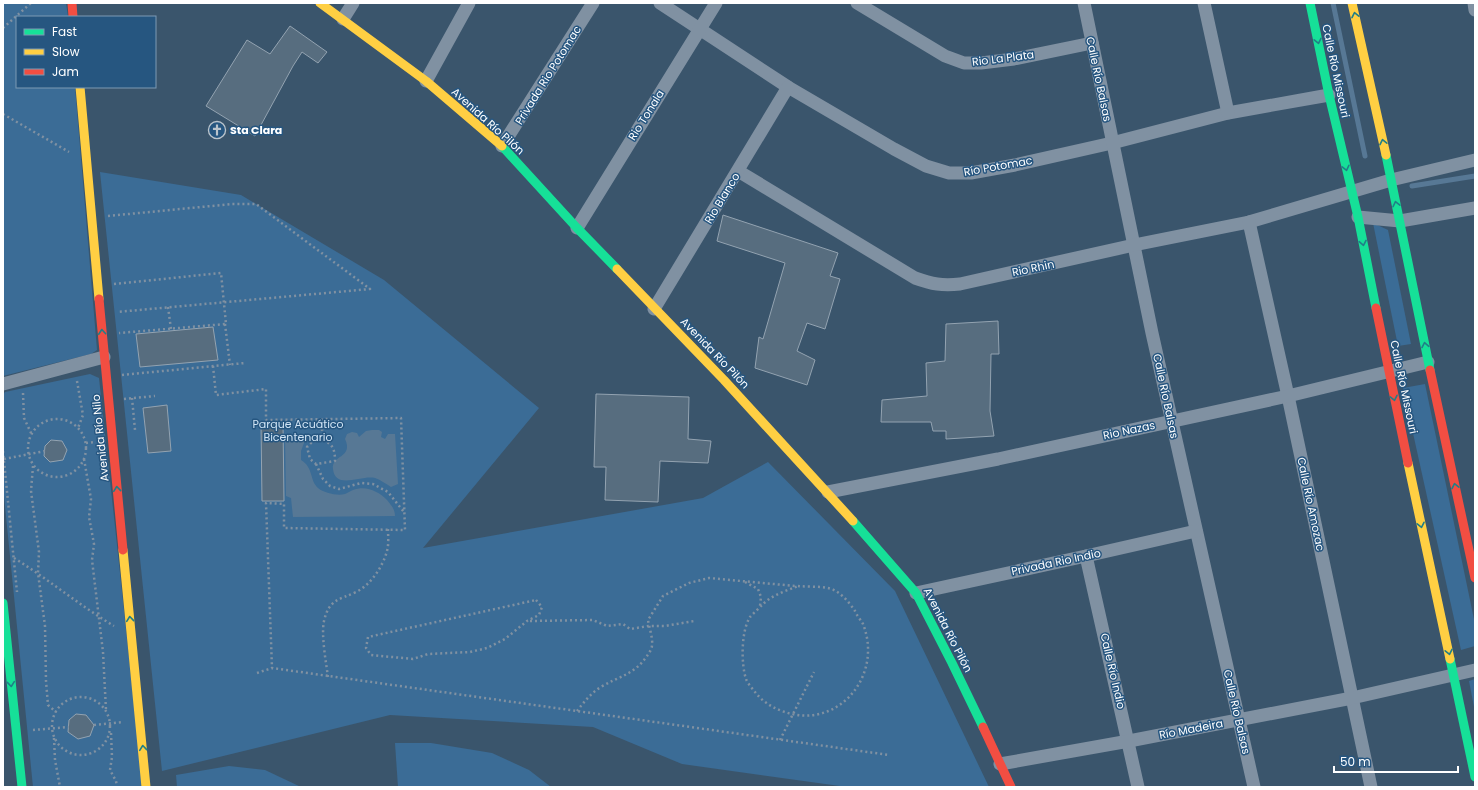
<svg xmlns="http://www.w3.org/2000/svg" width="1478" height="790" viewBox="0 0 1478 790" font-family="Poppins,sans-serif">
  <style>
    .green { fill: #3b6c96 }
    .water { fill: #577895 }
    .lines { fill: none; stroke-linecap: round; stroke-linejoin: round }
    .stream { stroke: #577895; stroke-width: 5 }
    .building { fill: #576d7f; stroke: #93a3b1 }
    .path { stroke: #8091a2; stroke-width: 2.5; stroke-dasharray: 2 3; stroke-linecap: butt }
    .street { stroke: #8091a2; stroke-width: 13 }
    .fast { stroke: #16e098; stroke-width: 9 }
    .slow { stroke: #ffcf43; stroke-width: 9 }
    .jam { stroke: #f24e42; stroke-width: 9 }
    .oneway { stroke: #217f87 }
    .labels { text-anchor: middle; stroke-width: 3; stroke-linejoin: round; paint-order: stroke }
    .street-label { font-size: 11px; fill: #fff; stroke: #265680 }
    .poi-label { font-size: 11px; font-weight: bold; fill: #fff; stroke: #265680; text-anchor: start }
    .park-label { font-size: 11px; fill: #d0e4f5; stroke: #265680 }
  </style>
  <rect width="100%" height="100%" fill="#3a556c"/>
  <!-- green -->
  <g class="green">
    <polygon points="3,3 66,3 68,17 17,17 17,87 75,87 97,350 91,354 3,376"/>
    <polygon points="100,172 241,195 384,280 539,408 423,548 703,498 768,462 895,591 989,787 847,787 682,764 593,727 390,715 162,771"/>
    <polygon points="1373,223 1388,230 1411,344 1398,346"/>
    <polygon points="90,374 99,378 143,787 33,787 3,486 3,395 5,392"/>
    <polygon points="1425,384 1475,624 1475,646 1461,650 1403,388"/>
    <polygon points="1475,679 1475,712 1469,681"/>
    <polygon points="395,743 431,743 492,753 529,770 551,787 398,787"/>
    <polygon points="229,766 265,770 301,787 177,787 176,775"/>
  </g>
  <!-- water -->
  <g class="water">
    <path d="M 372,430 L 379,430 L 382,432 L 381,437 L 385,439 L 388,434 L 395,434 L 398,484 L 391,487 C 386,484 381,480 375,478 C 361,475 335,490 333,469 C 331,455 354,458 345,439 L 347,434 L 352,432 L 357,433 L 359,437 L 366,431 Z"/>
    <path d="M 285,435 L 307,435 L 301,451 L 301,460 C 314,468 309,480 318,488 C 324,493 337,496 345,494 C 348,493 350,491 353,490 C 366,485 378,491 387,500 C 391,505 395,509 395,516 L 293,517 L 291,498 L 286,496 Z"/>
  </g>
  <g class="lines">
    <!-- stream -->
    <g class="stream">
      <polyline points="1333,3 1365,156"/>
      <polyline points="1412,186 1475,176"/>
    </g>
  </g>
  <!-- building -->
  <g class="building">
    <polygon points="290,26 327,52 318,63 302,52 293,66 255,136 206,106 247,40 270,54"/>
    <polygon points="723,215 838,253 830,276 840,279 825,329 807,323 797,351 815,360 807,385 755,368 759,337 763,339 785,263 717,241"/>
    <polygon points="998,321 999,354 991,354 990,411 994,436 946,439 946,431 933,431 931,422 881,422 882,400 927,396 926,363 945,361 946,324"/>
    <polygon points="213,327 218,360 140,367 136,334"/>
    <polygon points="596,394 689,397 688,439 711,441 708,463 660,461 658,502 605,500 606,467 594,467"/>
    <polygon points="167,405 171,451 148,453 143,408"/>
    <polygon points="261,424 283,424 284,501 262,501"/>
    <polygon points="51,440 62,441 67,450 63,460 50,462 44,456 45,446"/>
    <polygon points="76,714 86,715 94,725 90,736 78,739 68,732 69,720"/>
  </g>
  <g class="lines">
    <!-- path -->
    <g class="path">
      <polyline points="3,28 31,3"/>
      <polyline points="3,114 69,152"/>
      <polyline points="108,216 232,204 256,204 370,289 117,312"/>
      <polyline points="114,284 221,273 226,324 119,333"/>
      <polyline points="168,307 171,329"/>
      <polyline points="225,324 230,365"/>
      <polyline points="213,366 216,395 266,389 266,420 401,418 405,530 284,528 284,504 266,503 272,668"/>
      <polyline points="122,375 245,363"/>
      <polyline points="77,381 83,415 78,428"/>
      <polyline points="23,393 24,418 31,433"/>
      <polyline points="132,398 135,430"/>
      <polyline points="124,399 155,396"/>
      <circle cx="57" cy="448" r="29"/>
      <polyline points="321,419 323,440"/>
      <path d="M 323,440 C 333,444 335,450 335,461 L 316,464 L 310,459 L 307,447 L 313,441 Z"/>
      <polyline points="86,443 95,442"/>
      <polyline points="3,451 17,592"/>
      <polyline points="4,459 45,451"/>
      <polyline points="84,459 91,499 89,517 94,544 92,560 103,652 106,710"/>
      <polyline points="316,464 323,479 330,486 339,489 361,483 373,484 388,492 404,512"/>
      <polyline points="33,466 31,491 39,552 38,573 45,626 46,681 48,705 56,712"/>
      <path d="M 14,558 C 48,579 79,605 114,626"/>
      <polyline points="745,582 758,589 761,597 760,606"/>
      <path d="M 798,586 C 807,587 818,586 828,588 C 839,590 849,602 855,611 C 857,616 861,620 863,624 C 884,677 836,732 782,711 C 771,707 762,701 755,692 C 752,688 748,684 746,679 C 741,664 741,631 750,617 C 754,613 759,608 763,604 C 772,595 786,591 798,586 Z"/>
      <polygon points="536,600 542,607 539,615 527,621 505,639 487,648 470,652 428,654 413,659 371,655 366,648 368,637"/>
      <polyline points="530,621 593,620 607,626 623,624 630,629 649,626 665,626 694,621"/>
      <polyline points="257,673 272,668 889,755"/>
      <path d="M 328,677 C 326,662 321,635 324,621 C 329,599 339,600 356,592 C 371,585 383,566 387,551 C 389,544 388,536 388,529"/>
      <circle cx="81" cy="726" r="29"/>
      <path d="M 577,711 C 584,702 591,693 601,687 C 619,676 634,675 647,656 C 649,653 652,649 652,645 C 653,638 649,627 648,620 L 663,596 L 689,583 L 709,578 L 795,586"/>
      <polyline points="94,725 123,722"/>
      <polyline points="33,730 69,727"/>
      <polyline points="111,733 112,757 110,770 116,781 117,787"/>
      <polyline points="54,738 55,760 60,787"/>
      <polyline points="780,740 814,672"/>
    </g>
    <!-- street -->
    <g class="street">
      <polyline points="660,3 788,87 894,149 926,166 949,173 971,173 1015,165 1112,143 1228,113 1329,95"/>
      <polyline points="857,3 945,56 964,63 981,63 1014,59 1092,43"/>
      <polyline points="1084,3 1152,333 1254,787"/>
      <polyline points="1204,3 1228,113"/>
      <polyline points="1474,3 1475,10"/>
      <polyline points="343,19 353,3"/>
      <polyline points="426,81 469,3"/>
      <polyline points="502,146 593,3"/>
      <path d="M 738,171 L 915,278 C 932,284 942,286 960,284 L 1134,245 L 1249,222 L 1391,180 L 1475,160"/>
      <polyline points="1358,217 1400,221 1475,208"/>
      <polyline points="1249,222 1288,396 1371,787"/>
      <polyline points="577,228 716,3"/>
      <polyline points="654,309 788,87"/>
      <polyline points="3,384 104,357"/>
      <polyline points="828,492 998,459 1288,396 1428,362"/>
      <polyline points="1086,556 1138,787"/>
      <polyline points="916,593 1086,556 1196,531"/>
      <polyline points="1000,764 1129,741 1352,698 1475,670"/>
    </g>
    <!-- fast -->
    <g class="fast">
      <polyline points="1310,3 1329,95 1358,217 1376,308"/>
      <polyline points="502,146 577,228 617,269"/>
      <polyline points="1386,155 1430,370"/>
      <polyline points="853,521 916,593 952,663 983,727"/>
      <polyline points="3,603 22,787"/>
      <polyline points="1450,659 1475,777"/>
    </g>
    <!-- slow -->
    <g class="slow">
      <polyline points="320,3 426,81 502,146"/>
      <polyline points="1352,3 1386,155"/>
      <polyline points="80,87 99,299"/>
      <polyline points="617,269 724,380 853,521"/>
      <polyline points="1408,463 1450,659"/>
      <polyline points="123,550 146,787"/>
    </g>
    <!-- jam -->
    <g class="jam">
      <polyline points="72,3 73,17"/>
      <polyline points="99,299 123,550"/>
      <polyline points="1376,308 1408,463"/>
      <polyline points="1430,370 1475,578"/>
      <polyline points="983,727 1011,787"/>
    </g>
  </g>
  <!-- one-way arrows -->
  <defs><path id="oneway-chevron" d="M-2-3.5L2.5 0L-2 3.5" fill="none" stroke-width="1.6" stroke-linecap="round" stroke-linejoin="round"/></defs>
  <g class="oneway">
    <use href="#oneway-chevron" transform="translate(1355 15) rotate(-102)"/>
    <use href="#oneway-chevron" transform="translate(1318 41) rotate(78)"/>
    <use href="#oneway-chevron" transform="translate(1383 142) rotate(-102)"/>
    <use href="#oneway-chevron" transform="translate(1346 168) rotate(77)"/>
    <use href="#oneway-chevron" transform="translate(1396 204) rotate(-103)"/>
    <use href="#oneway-chevron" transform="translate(1363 243) rotate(79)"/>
    <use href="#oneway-chevron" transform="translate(102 332) rotate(-95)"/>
    <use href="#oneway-chevron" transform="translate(1425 345) rotate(-101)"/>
    <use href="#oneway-chevron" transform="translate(1394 398) rotate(78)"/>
    <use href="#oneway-chevron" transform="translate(1455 486) rotate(-102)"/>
    <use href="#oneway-chevron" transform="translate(117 489) rotate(-96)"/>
    <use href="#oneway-chevron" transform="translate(1421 525) rotate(78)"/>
    <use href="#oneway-chevron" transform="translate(130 619) rotate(-96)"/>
    <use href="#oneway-chevron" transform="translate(1449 652) rotate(78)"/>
    <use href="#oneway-chevron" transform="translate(11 684) rotate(84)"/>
    <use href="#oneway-chevron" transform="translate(143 748) rotate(-96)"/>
  </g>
  <!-- icons -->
  <defs>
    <g id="church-ring" transform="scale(0.9)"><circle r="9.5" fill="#265680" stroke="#bac4cc" stroke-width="1.5"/><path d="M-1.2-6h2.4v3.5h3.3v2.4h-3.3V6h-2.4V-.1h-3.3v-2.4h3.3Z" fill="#bac4cc"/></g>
  </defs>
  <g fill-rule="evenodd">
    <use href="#church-ring" x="217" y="130"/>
  </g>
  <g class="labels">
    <!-- street labels -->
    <g class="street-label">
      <text transform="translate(1003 58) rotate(-7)" y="4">Rio La Plata</text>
      <text transform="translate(1336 71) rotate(78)" y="4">Calle Río Missouri</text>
      <text transform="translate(548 75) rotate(-58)" y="4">Privada Rio Potomac</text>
      <text transform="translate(1099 79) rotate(78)" y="4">Calle Río Balsas</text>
      <text transform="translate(646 115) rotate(-58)" y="4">Rio Tonala</text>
      <text transform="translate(488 121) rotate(42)" y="4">Avenida Río Pilón</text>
      <text transform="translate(998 166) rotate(-10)" y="4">Río Potomac</text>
      <text transform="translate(722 198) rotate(-59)" y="4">Rio Blanco</text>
      <text transform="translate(1033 268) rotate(-12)" y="4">Rio Rhin</text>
      <text transform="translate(715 353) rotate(46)" y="4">Avenida Río Pilón</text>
      <text transform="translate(1404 387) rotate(78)" y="4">Calle Río Missouri</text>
      <text transform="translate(1166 396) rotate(78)" y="4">Calle Río Balsas</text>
      <text transform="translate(1129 430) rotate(-12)" y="4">Rio Nazas</text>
      <text transform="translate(100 438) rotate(-96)" y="4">Avenida Río Nilo</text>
      <text transform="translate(1311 504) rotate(78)" y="4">Calle Río Amozac</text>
      <text transform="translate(1056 562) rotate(-12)" y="4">Privada Rio Indio</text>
      <text transform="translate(948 630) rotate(63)" y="4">Avenida Río Pilón</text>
      <text transform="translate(1113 671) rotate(77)" y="4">Calle Río Indio</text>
      <text transform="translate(1237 712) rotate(77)" y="4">Calle Río Balsas</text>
      <text transform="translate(1191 729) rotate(-11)" y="4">Río Madeira</text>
    </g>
    <!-- poi labels -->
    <g class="poi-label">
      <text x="230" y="134">Sta Clara</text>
    </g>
    <!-- park labels -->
    <g class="park-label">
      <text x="298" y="428">Parque Acuático<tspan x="298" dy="13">Bicentenario</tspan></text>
    </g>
  </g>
  <!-- border -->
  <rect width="1478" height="790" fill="none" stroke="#ffffff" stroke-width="8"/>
  <!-- legend -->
  <rect x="16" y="16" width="140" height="72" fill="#265680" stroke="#7d9ab3"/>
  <rect x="24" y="29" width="20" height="6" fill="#16e098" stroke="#7d9ab3"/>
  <text x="52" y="36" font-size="12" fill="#ffffff">Fast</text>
  <rect x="24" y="49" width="20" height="6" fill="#ffcf43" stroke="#7d9ab3"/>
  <text x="52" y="56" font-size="12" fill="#ffffff">Slow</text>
  <rect x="24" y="69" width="20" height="6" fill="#f24e42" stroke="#7d9ab3"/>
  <text x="52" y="76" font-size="12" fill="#ffffff">Jam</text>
  <!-- scale -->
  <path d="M1334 766v6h124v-6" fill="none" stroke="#ffffff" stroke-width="2"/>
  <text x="1340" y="766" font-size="12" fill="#ffffff" stroke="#265680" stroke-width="3" paint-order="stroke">50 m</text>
</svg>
